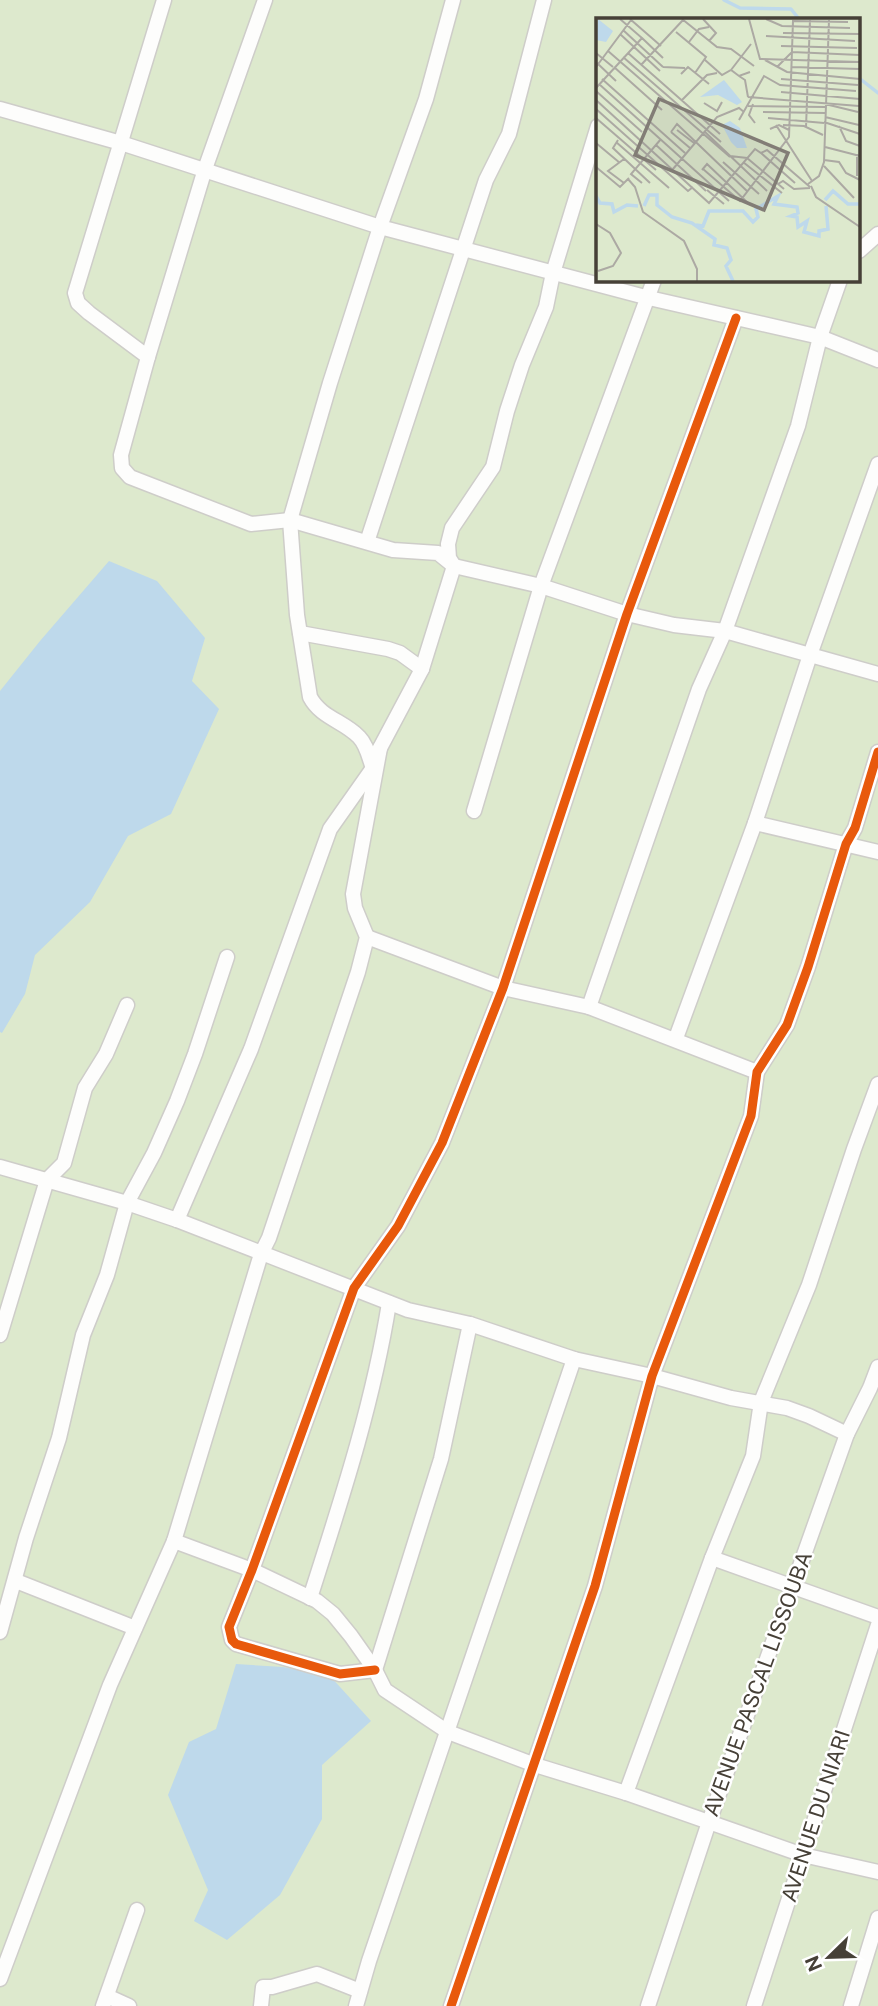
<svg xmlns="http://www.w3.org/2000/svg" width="878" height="2006" viewBox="0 0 878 2006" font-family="'Public Sans',sans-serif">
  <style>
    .green { fill: #dde9cd; fill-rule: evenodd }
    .water { fill: #bed9eb }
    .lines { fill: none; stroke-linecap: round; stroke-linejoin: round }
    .stream { stroke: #bed9eb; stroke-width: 3.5 }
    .minor-casing { stroke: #cecdc9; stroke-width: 17 }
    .minor { stroke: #fdfdfc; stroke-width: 14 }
    .cycleway-casing { stroke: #fff; stroke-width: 13 }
    .cycleway { stroke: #e8590c; stroke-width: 9 }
    .labels { text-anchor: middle; stroke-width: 5; stroke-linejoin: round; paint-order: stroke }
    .street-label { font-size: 21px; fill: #464037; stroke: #fff }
    .inset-river { fill: none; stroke: #bed9eb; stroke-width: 3.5 }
    .inset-road { fill: none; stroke: #aca9a3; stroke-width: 2 }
    .view { fill: #827d76; fill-opacity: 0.15; stroke: #827d76; stroke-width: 3.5 }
    .inset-edge { fill: none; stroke: #464037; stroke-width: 3.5 }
  </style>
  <rect width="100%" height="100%" fill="#f0efeb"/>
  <!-- green -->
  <path class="green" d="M 0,0 L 878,0 L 878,2006 L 0,2006 ZM 598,19 L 859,19 L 859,280 L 598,280 Z"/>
  <!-- water -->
  <g class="water">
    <polygon points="109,561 157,581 205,638 192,681 219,709 171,814 128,836 90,902 35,955 25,994 2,1033 0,1032 0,691 40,641"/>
    <polygon points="236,1664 283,1667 330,1676 371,1721 322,1765 322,1819 280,1895 227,1940 194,1921 208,1890 168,1795 189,1742 216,1729"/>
  </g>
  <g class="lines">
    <!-- stream -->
    <g class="stream">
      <polyline points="724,0 740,8 791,9 799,19"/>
      <polyline points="859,78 878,93"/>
    </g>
    <!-- minor casing -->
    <g class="minor-casing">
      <g id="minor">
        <polyline points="164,0 75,293 78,303 89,313 148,357 121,455 122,468 130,477 251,524 290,520 393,550 438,553 454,566 541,586 627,614 674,625 725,631 878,674"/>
        <polyline points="0,109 121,143 380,227 649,298 820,337 878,360"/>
        <polyline points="859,251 878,234"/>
        <polyline points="148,357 205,169 265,0"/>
        <polyline points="367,542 486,180 509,134 544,0"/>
        <polyline points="300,633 388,649 400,653 422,669"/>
        <path d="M 373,768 C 369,758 367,745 359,737 C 344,721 321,718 310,697 L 297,615 L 290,520 L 330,383 L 380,227 L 426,99 L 453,0"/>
        <polyline points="474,811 541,586 654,280"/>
        <polyline points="755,823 878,852"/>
        <polyline points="367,937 503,988 589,1007"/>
        <polyline points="676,1038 755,823 810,655 878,464"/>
        <polyline points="757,1072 589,1007 699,689 725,631 798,426 820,337 840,280"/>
        <polyline points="0,1167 127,1203 177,1220 408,1310 470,1324 574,1359 652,1376 731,1398 787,1408 809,1416 847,1434"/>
        <polyline points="177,1220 251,1049 330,829 373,768 380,748 422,669 454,566 449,558 448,544 452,528 493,467 507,411 522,365 546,307 553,273 598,126"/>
        <polyline points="0,1335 47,1180 64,1163 85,1088 106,1054 127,1005"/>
        <polyline points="174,1541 252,1570 317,1601 333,1614 351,1636 375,1670 385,1690 448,1732 535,1765 626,1793 803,1855 878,1872"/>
        <polyline points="712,1558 878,1617"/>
        <polyline points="16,1581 135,1628"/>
        <path d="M 310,1598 C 341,1501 373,1404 389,1303"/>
        <polyline points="0,1632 26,1538 59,1438 83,1335 107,1275 127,1203 154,1153 177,1101 195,1054 227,957"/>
        <polyline points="375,1670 340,1674 236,1644 232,1640 229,1627 252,1570 354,1288 398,1226 442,1143 503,988 627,614 736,318"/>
        <polyline points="375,1670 441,1459 470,1324"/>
        <polyline points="626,1793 712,1558 753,1456 761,1402 809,1285 854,1149 878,1084"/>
        <polyline points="0,1979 110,1685 174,1541 261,1254 269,1238 358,972 367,937 355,908 353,894 380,748"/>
        <polyline points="107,1996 129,2006"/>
        <polyline points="103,2006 137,1910"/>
        <polyline points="261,2006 263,1987 272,1987 317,1974 360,1991"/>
        <polyline points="356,2006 369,1961 574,1359"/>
        <polyline points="451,2006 595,1586 652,1376 751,1116 757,1072 787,1025 808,967 846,844 855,828 878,752"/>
        <polyline points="648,2006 709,1822 847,1434 870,1388 878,1367"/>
        <polyline points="754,2006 878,1625"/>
        <polyline points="851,2006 878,1918"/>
      </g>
    </g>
    <!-- minor -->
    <use href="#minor" class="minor"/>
    <!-- cycleway casing -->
    <g class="cycleway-casing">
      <g id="cycleway">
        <polyline points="375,1670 340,1674 236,1644 232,1640 229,1627 252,1570 354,1288 398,1226 442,1143 503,988 627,614 736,318"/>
        <polyline points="451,2006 595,1586 652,1376 751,1116 757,1072 787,1025 808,967 846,844 855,828 878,752"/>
      </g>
    </g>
    <!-- cycleway -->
    <use href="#cycleway" class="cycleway"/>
  </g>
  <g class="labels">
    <!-- street labels -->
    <g class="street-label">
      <text transform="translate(758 1684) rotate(-70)" y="7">AVENUE PASCAL LISSOUBA</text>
      <text transform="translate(816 1816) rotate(-72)" y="7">AVENUE DU NIARI</text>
    </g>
  </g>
  <!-- overview -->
  <g transform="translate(596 18)">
    <rect width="264" height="264" fill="#f0efeb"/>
    <path d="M 0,1 L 264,1 L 264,263 L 0,263 Z" fill="#dde9cd"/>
    <path d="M 2,1 L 17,13 L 10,24 L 0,22 ZM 128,62 L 146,84 L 141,87 L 122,77 L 104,79 ZM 134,103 L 144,110 L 151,130 L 141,130 L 135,124 L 126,107 Z" fill="#bed9eb"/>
    <path class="inset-river" d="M 0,178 L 4,185 L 16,186 L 18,194 L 31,187 L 42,188M 229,182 L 237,173 L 252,186 L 264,186M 48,188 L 53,177 L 61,177 L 61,187 L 76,199 L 96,205 L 119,221 L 118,227 L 131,230 L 135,242 L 130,248 L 137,263M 100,207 L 107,208 L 113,193 L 147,193 L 157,204 L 162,199 L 160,191 L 182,178 L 178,186 L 201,189 L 202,195 L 195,198 L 201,199 L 202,209 L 211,203 L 208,214 L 223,218 L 223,213 L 232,211 L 230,188"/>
    <path class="inset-road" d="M 34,1 L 65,28M 86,1 L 121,29 L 135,31 L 158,48M 107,1 L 120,15 L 113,23M 153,1 L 164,41 L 264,44M 170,1 L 186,8 L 254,10M 27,12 L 67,49M 80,14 L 110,39 L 99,55M 187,15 L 264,16M 24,16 L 64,53M 170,18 L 259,23M 46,20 L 67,40M 93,24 L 103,11 L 113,9M 185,28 L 261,30M 12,33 L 134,139M 0,35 L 17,49M 32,35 L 124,116M 27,39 L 125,124M 109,42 L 126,57 L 135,52 L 143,58 L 154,54M 169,42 L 191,54 L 264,61M 1,45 L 20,63M 45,47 L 87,2M 0,49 L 35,2M 18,49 L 66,92M 67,49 L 89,50M 181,49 L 196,34 L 264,37M 196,49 L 264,51M 135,52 L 155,26M 85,56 L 92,49 L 113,66M 143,58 L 149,62 L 152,79M 6,61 L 89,135M 185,61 L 262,67M 3,66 L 133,183M 0,70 L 46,20 L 24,1M 0,73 L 46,114M 185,74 L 264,81M 152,79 L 263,88M 0,82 L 113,185 L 159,131 L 165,135 L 171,132 L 214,169M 86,82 L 111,57 L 121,55M 108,85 L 121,93 L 126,84M 157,86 L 153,97 L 159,105M 229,86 L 262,94M 152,88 L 229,89M 0,91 L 92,173 L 97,169M 167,94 L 229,95M 229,99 L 263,107M 0,100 L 60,152M 172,100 L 228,105M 143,102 L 168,58 L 184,67 L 260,73M 228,104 L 264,116M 180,107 L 216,163M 187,107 L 208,108 L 227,117M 243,108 L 250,123 L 264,128M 210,109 L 214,2M 174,111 L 183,107 L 193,112M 81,112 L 98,125M 75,114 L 81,106 L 152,174M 75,114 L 94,130M 109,114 L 171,173M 22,122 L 17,130 L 54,165M 20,124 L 73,170M 0,125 L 24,145M 60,127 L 110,173M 229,129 L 264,138M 165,135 L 199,165M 134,138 L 151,140 L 188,171M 28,141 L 12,153 L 28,165M 228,142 L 243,144 L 250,155 L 264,162M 127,144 L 163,176M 147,144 L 186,175M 228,148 L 258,180M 0,149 L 24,169 L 33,160M 77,151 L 121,99 L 143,90 L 148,94M 107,151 L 144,183 L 193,119 L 197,3 L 252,4M 106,152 L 111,146 L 153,186M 261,158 L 261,136M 32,161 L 39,169 L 47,194 L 88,223 L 101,251 L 101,263M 46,165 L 35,156 L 65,121M 182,166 L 187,163 L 198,171 L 214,170M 212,166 L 223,158 L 228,144 L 233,2M 215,168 L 220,179 L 264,209M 111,172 L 128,186M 0,206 L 14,215 L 25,235 L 17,248 L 2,253"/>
    <path class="view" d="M 63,81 L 192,135 L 168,192 L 39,137 Z"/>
    <rect width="264" height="264" class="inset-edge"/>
  </g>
  <!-- north arrow -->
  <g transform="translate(829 1957) rotate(247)" stroke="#ffffff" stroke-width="5" paint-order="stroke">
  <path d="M0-5L12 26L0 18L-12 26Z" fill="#464037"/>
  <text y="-10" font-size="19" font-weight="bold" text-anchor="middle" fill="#464037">N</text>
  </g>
</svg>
